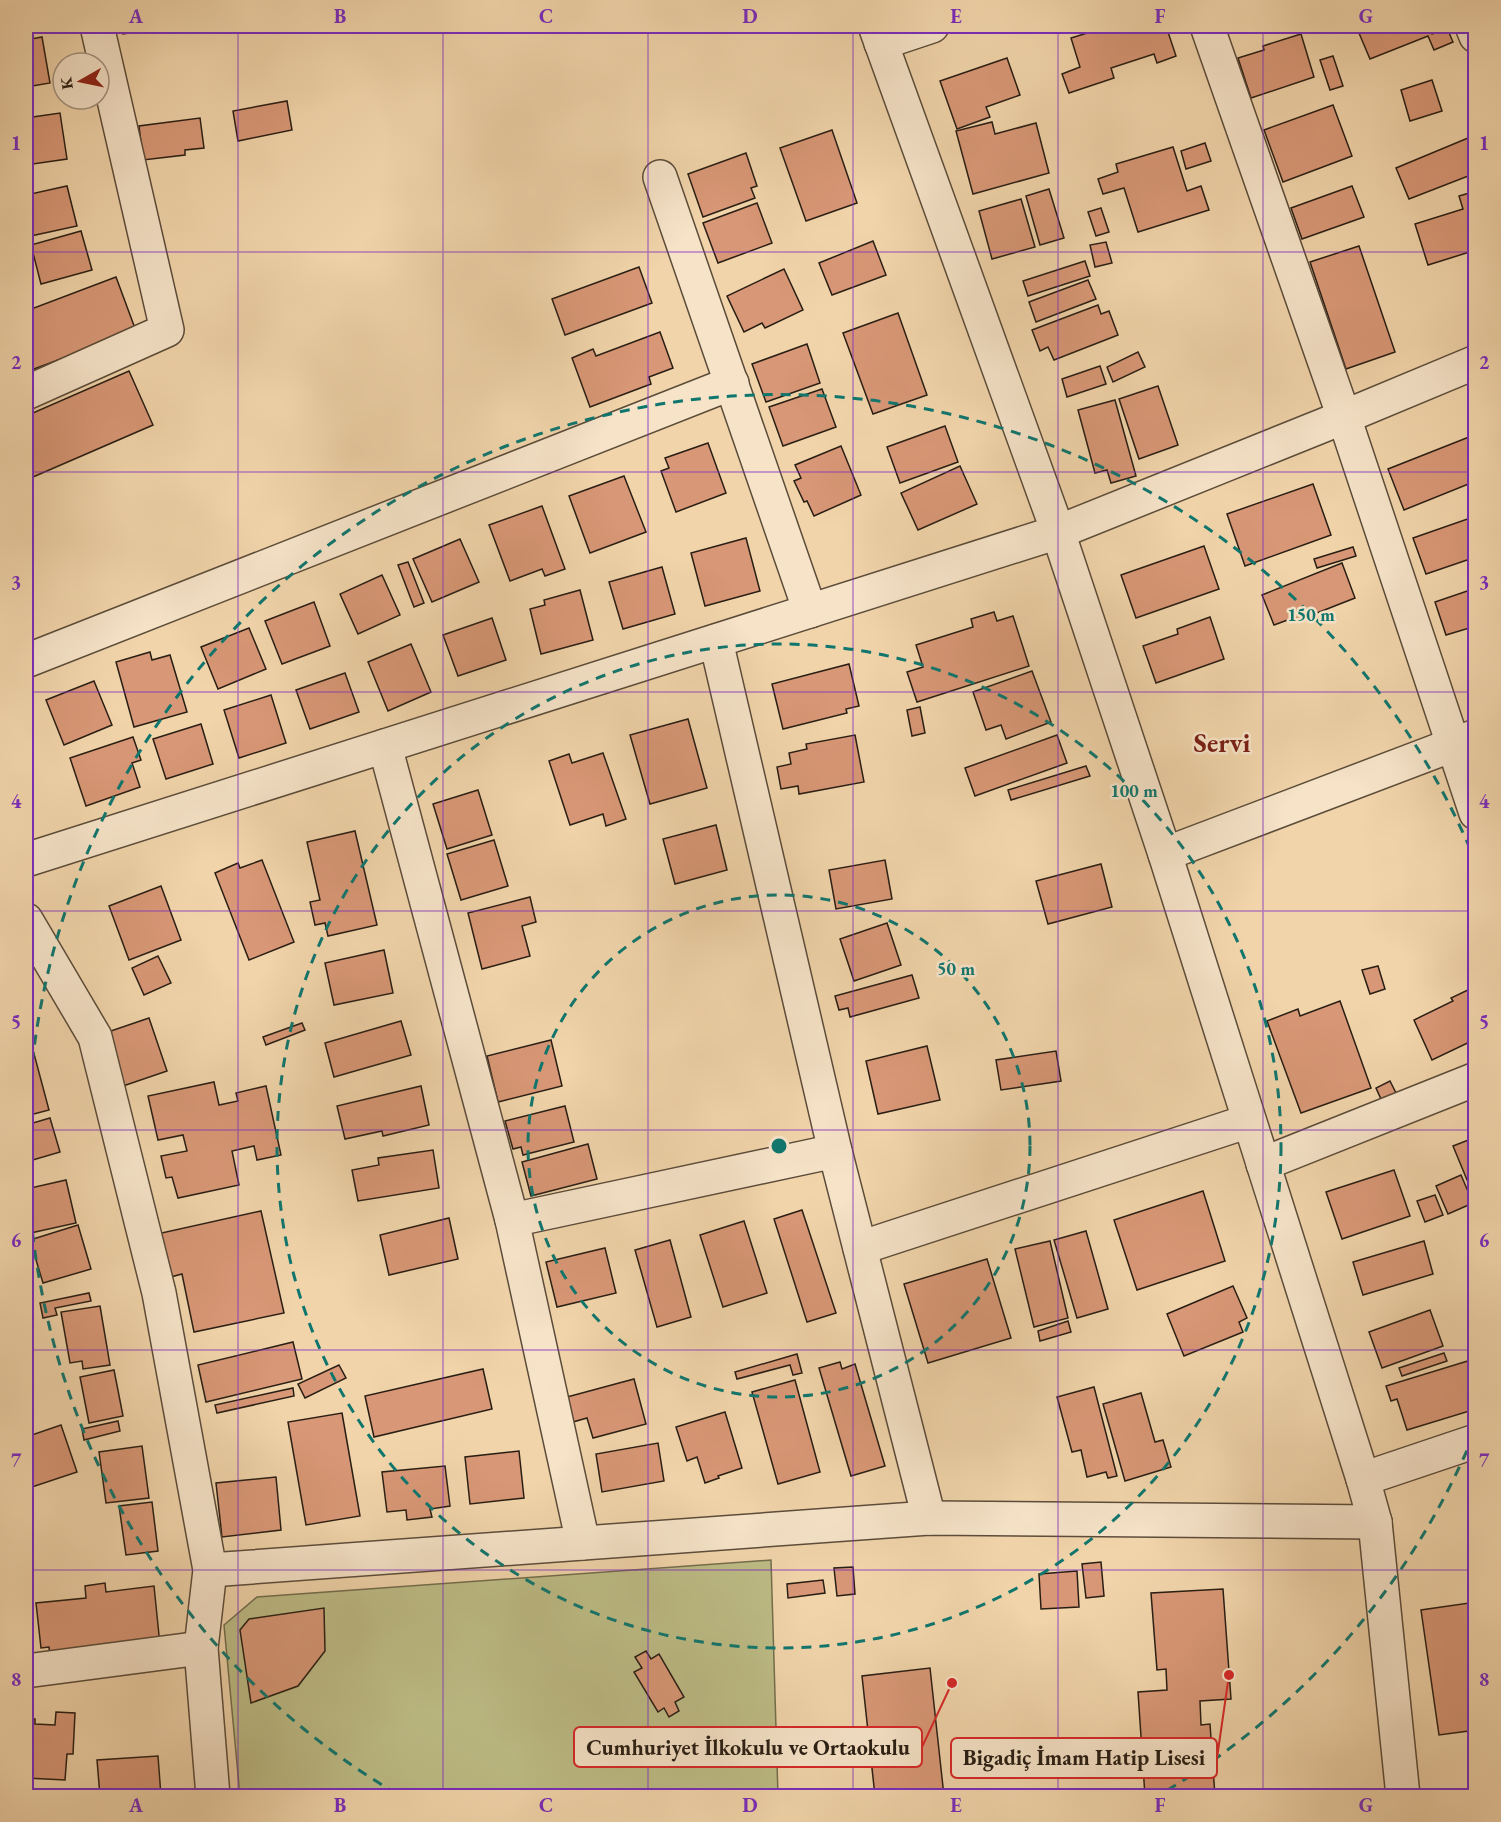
<svg xmlns="http://www.w3.org/2000/svg" width="1501" height="1822" viewBox="0 0 1501 1822" font-family="'EB Garamond',serif">
  <style>
    .green { fill: #bdbc86; stroke: #736d4d; stroke-width: 1.5 }
    .building { fill: #d89776; stroke: #291e14; stroke-width: 1.5 }
    .lines { fill: none; stroke-linecap: round; stroke-linejoin: round }
    .minor-casing { stroke: #5b4c3a; stroke-width: 36 }
    .minor { stroke: #f6e3c8; stroke-width: 33 }
    .grid { fill: none; stroke: #7b2cbf; stroke-width: 1.5; stroke-opacity: 0.55 }
    .ring { fill: none; stroke: #0f766e; stroke-width: 3; stroke-dasharray: 10 8 }
    .labels { text-anchor: middle; stroke-width: 5; stroke-linejoin: round; paint-order: stroke }
    .district-label { font-size: 27px; font-weight: bold; fill: #7a1f14; stroke: #f6e3c8 }
    .centre { fill: #0f766e; stroke: #f6e3c8; stroke-width: 3 }
    .ring-label { font-size: 18px; text-anchor: middle; font-weight: bold; fill: #0f766e; stroke: #f6e3c8; stroke-width: 5; stroke-linejoin: round; paint-order: stroke }
    .leader { fill: none; stroke: #d62828; stroke-width: 2 }
    .callout-dot { fill: #d62828; stroke: #f6e3c8; stroke-width: 2 }
    .callout { fill: #f6e3c8; stroke: #d62828; stroke-width: 2 }
    .callout-label { font-size: 22px; text-anchor: middle; font-weight: bold; fill: #291e14 }
    .neatline { fill: none; stroke: #7b2cbf; stroke-width: 2 }
    .grid-label { font-size: 20px; text-anchor: middle; font-weight: bold; fill: #7b2cbf }
  </style>
  <rect width="100%" height="100%" fill="#f1d4aa"/>
  <filter id="stains"><feTurbulence type="fractalNoise" baseFrequency=".00333" numOctaves="4"/><feColorMatrix values="0 0 0 0 .2 0 0 0 0 .09 0 0 0 0 .02 0 0 0 .5 -.17"/></filter>
  <radialGradient id="worn" r=".72"><stop offset=".6" stop-color="#630" stop-opacity="0"/><stop offset="1" stop-color="#630" stop-opacity=".3"/></radialGradient>
  <!-- green -->
  <polygon class="green" points="771,1560 778,1796 240,1796 224,1625 257,1597"/>
  <!-- building -->
  <g class="building">
    <polygon points="122,26 173,26 173,27 123,34"/>
    <polygon points="1110,26 1166,26 1176,56 1157,63 1154,54 1111,68 1114,78 1069,93 1062,74 1080,67 1071,38"/>
    <polygon points="1356,26 1428,26 1432,34 1447,28 1453,42 1434,50 1428,36 1370,59"/>
    <polygon points="1301,34 1314,77 1251,98 1238,58 1264,50 1263,46"/>
    <polygon points="42,37 50,83 26,87 26,40"/>
    <polygon points="1333,56 1343,86 1330,90 1320,60"/>
    <polygon points="1007,58 1020,95 986,107 990,117 957,129 940,81"/>
    <polygon points="1432,80 1442,111 1410,121 1401,90"/>
    <polygon points="287,101 292,130 238,141 233,111"/>
    <polygon points="1333,105 1352,156 1283,182 1264,130"/>
    <polygon points="60,113 67,159 26,165 26,118"/>
    <polygon points="200,118 204,148 185,150 185,155 143,160 139,126"/>
    <polygon points="992,122 995,134 1036,123 1049,173 973,194 956,131"/>
    <polygon points="832,130 857,203 806,221 780,148"/>
    <polygon points="1468,138 1476,156 1476,173 1409,199 1396,168"/>
    <polygon points="1205,143 1211,161 1186,169 1181,151"/>
    <polygon points="1173,147 1187,191 1201,186 1209,210 1138,232 1124,188 1103,194 1098,179 1118,172 1116,164"/>
    <polygon points="746,153 757,186 751,188 755,198 703,217 688,174"/>
    <polygon points="67,186 77,226 26,237 26,195"/>
    <polygon points="1352,186 1364,217 1302,239 1291,208"/>
    <polygon points="1049,189 1064,238 1040,245 1026,196"/>
    <polygon points="1476,191 1476,250 1428,265 1415,224 1463,209 1459,196"/>
    <polygon points="1021,199 1035,247 992,259 979,211"/>
    <polygon points="757,203 772,243 718,263 703,223"/>
    <polygon points="1101,208 1109,232 1096,236 1088,212"/>
    <polygon points="81,231 92,270 41,284 31,245"/>
    <polygon points="873,241 886,275 832,295 819,263"/>
    <polygon points="1106,242 1112,263 1095,267 1090,245"/>
    <polygon points="1359,246 1395,352 1346,369 1310,262"/>
    <polygon points="1085,261 1090,276 1028,296 1023,281"/>
    <polygon points="639,267 652,303 565,335 552,299"/>
    <polygon points="784,269 803,310 765,328 762,323 744,332 727,296"/>
    <polygon points="116,277 136,331 26,372 26,311"/>
    <polygon points="1088,280 1096,299 1036,322 1029,302"/>
    <polygon points="1098,305 1101,314 1109,311 1118,335 1054,360 1048,347 1040,351 1032,330"/>
    <polygon points="898,313 927,395 873,414 843,333"/>
    <polygon points="660,332 673,368 649,377 651,384 590,407 572,358 593,349 596,356"/>
    <polygon points="807,344 820,383 766,402 752,364"/>
    <polygon points="1138,352 1145,367 1113,382 1107,367"/>
    <polygon points="1100,366 1106,384 1067,397 1062,379"/>
    <polygon points="129,371 153,425 26,480 26,416"/>
    <polygon points="1158,386 1178,445 1139,459 1119,399"/>
    <polygon points="822,389 836,427 783,446 769,407"/>
    <polygon points="1115,400 1136,476 1111,483 1107,470 1095,473 1078,410"/>
    <polygon points="945,426 958,462 900,483 887,447"/>
    <polygon points="1469,437 1476,454 1476,481 1404,510 1388,469"/>
    <polygon points="708,443 726,493 676,512 661,471 669,468 665,458"/>
    <polygon points="841,446 861,495 814,516 807,501 804,502 794,481 801,478 795,465"/>
    <polygon points="960,466 977,504 918,530 901,493"/>
    <polygon points="624,476 646,532 590,553 569,496"/>
    <polygon points="1313,484 1331,535 1245,566 1227,514"/>
    <polygon points="542,506 565,569 545,576 542,569 510,581 489,525"/>
    <polygon points="1476,516 1476,557 1426,574 1413,538"/>
    <polygon points="746,538 760,591 705,606 691,553"/>
    <polygon points="460,539 479,582 432,602 413,559"/>
    <polygon points="1204,546 1219,589 1136,618 1121,575"/>
    <polygon points="1353,547 1356,556 1317,568 1314,559"/>
    <polygon points="408,562 424,603 414,607 398,565"/>
    <polygon points="1342,563 1355,598 1294,622 1293,618 1274,625 1262,595"/>
    <polygon points="662,567 675,614 623,629 609,582"/>
    <polygon points="382,575 400,615 358,634 340,594"/>
    <polygon points="1476,588 1476,626 1446,635 1435,602"/>
    <polygon points="580,590 593,640 541,654 530,609 545,605 544,600"/>
    <polygon points="314,602 330,646 282,664 265,621"/>
    <polygon points="994,612 997,621 1013,616 1029,666 917,702 907,672 923,667 916,645 973,627 971,619"/>
    <polygon points="1210,617 1224,659 1156,683 1143,646 1178,634 1177,629"/>
    <polygon points="492,618 506,660 458,676 443,635"/>
    <polygon points="249,628 266,669 218,689 201,647"/>
    <polygon points="411,644 431,692 388,711 368,662"/>
    <polygon points="150,652 152,660 170,655 187,712 134,727 116,662"/>
    <polygon points="849,664 859,706 846,709 847,713 783,729 772,684"/>
    <polygon points="1032,671 1051,722 1006,739 1001,725 986,730 973,692"/>
    <polygon points="345,673 359,712 310,729 296,690"/>
    <polygon points="94,681 112,725 64,745 46,700"/>
    <polygon points="271,695 286,743 239,758 224,710"/>
    <polygon points="920,707 925,733 912,736 907,710"/>
    <polygon points="688,719 707,788 650,804 630,735"/>
    <polygon points="201,724 213,764 166,779 153,739"/>
    <polygon points="855,735 864,782 799,794 798,786 781,789 777,767 791,764 789,753 807,749 806,744"/>
    <polygon points="1057,735 1067,763 975,796 965,768"/>
    <polygon points="133,737 141,760 132,763 140,787 86,806 70,758"/>
    <polygon points="603,753 626,819 606,826 603,814 570,825 549,761 569,754 572,763"/>
    <polygon points="1086,766 1090,776 1011,800 1008,790"/>
    <polygon points="478,790 492,835 447,849 433,804"/>
    <polygon points="716,825 727,870 675,884 663,839"/>
    <polygon points="355,831 377,925 328,936 325,923 315,925 310,902 320,900 307,842"/>
    <polygon points="494,840 508,886 461,900 447,854"/>
    <polygon points="262,860 294,942 249,960 215,873 238,863 240,868"/>
    <polygon points="885,860 892,899 836,909 829,870"/>
    <polygon points="1101,864 1112,907 1048,924 1036,881"/>
    <polygon points="161,886 181,940 129,960 109,906"/>
    <polygon points="530,897 536,922 522,926 530,956 482,969 468,913"/>
    <polygon points="887,923 901,965 854,981 840,939"/>
    <polygon points="384,950 393,993 334,1005 325,963"/>
    <polygon points="158,956 171,983 144,995 132,968"/>
    <polygon points="1378,966 1385,989 1370,994 1362,970"/>
    <polygon points="912,975 919,998 850,1017 848,1008 839,1010 835,996"/>
    <polygon points="1472,988 1476,995 1476,1039 1432,1060 1414,1020 1453,1001 1451,998"/>
    <polygon points="1340,1001 1371,1088 1301,1113 1267,1021 1298,1009 1300,1016"/>
    <polygon points="149,1018 167,1071 123,1086 105,1033"/>
    <polygon points="401,1021 411,1055 334,1077 325,1043"/>
    <polygon points="302,1023 305,1030 266,1045 263,1037"/>
    <polygon points="551,1040 562,1086 498,1102 487,1056"/>
    <polygon points="927,1046 940,1100 878,1114 866,1061"/>
    <polygon points="33,1050 49,1110 26,1116 26,1052"/>
    <polygon points="1056,1051 1061,1081 1001,1090 996,1060"/>
    <polygon points="1390,1081 1400,1101 1385,1108 1376,1088"/>
    <polygon points="214,1082 219,1105 238,1101 236,1093 266,1086 281,1155 257,1160 254,1146 232,1151 239,1185 178,1198 172,1177 166,1178 161,1156 187,1151 183,1135 158,1140 148,1096"/>
    <polygon points="421,1086 429,1125 383,1136 382,1131 345,1139 337,1106"/>
    <polygon points="565,1106 574,1142 523,1155 521,1147 513,1149 505,1121"/>
    <polygon points="50,1118 60,1152 26,1162 26,1125"/>
    <polygon points="1476,1137 1476,1190 1472,1192 1453,1146"/>
    <polygon points="588,1144 597,1179 531,1196 522,1162"/>
    <polygon points="433,1150 439,1188 358,1201 352,1170 379,1165 378,1158"/>
    <polygon points="1394,1170 1410,1216 1342,1239 1326,1192"/>
    <polygon points="1461,1175 1473,1203 1448,1214 1436,1186"/>
    <polygon points="66,1180 76,1223 26,1234 26,1189"/>
    <polygon points="1203,1191 1225,1261 1137,1290 1114,1220"/>
    <polygon points="1435,1195 1443,1215 1425,1222 1417,1201"/>
    <polygon points="802,1210 836,1313 807,1322 774,1219"/>
    <polygon points="261,1211 284,1313 194,1332 182,1274 167,1278 157,1234"/>
    <polygon points="449,1218 458,1259 389,1275 380,1235"/>
    <polygon points="744,1221 767,1293 723,1307 700,1235"/>
    <polygon points="78,1225 91,1269 43,1283 30,1240"/>
    <polygon points="1086,1231 1108,1309 1077,1318 1054,1240"/>
    <polygon points="670,1240 691,1317 657,1327 635,1250"/>
    <polygon points="1050,1241 1068,1318 1034,1327 1015,1249"/>
    <polygon points="1424,1241 1433,1274 1363,1295 1353,1262"/>
    <polygon points="605,1248 616,1293 557,1307 546,1262"/>
    <polygon points="987,1259 1011,1338 928,1363 904,1284"/>
    <polygon points="1233,1286 1247,1318 1239,1322 1243,1332 1184,1356 1167,1314"/>
    <polygon points="89,1293 91,1301 55,1308 57,1315 43,1318 40,1303"/>
    <polygon points="100,1306 110,1365 83,1369 82,1361 70,1363 61,1312"/>
    <polygon points="1430,1310 1443,1346 1382,1368 1369,1332"/>
    <polygon points="1068,1321 1071,1332 1040,1341 1038,1331"/>
    <polygon points="293,1342 302,1379 206,1402 198,1365"/>
    <polygon points="1444,1353 1447,1361 1402,1376 1399,1368"/>
    <polygon points="797,1354 802,1373 793,1375 790,1365 737,1379 735,1372"/>
    <polygon points="1471,1360 1476,1374 1476,1409 1407,1430 1397,1399 1391,1401 1386,1386"/>
    <polygon points="840,1362 842,1369 855,1364 885,1466 851,1476 819,1368"/>
    <polygon points="339,1365 346,1378 305,1398 298,1384"/>
    <polygon points="483,1369 492,1409 374,1437 365,1396"/>
    <polygon points="114,1370 123,1416 89,1423 80,1377"/>
    <polygon points="634,1379 646,1424 593,1438 587,1418 573,1422 567,1397"/>
    <polygon points="795,1380 820,1472 778,1484 752,1392"/>
    <polygon points="1094,1387 1117,1476 1108,1478 1106,1472 1087,1477 1081,1450 1072,1452 1057,1397"/>
    <polygon points="293,1388 294,1396 217,1413 215,1405"/>
    <polygon points="1141,1393 1155,1442 1163,1440 1171,1467 1125,1481 1103,1404"/>
    <polygon points="725,1412 742,1468 718,1476 719,1478 705,1483 697,1457 687,1461 676,1427"/>
    <polygon points="342,1413 360,1516 306,1525 288,1422"/>
    <polygon points="118,1421 120,1431 84,1440 82,1429"/>
    <polygon points="61,1425 77,1472 26,1489 26,1437"/>
    <polygon points="658,1443 664,1481 602,1492 596,1454"/>
    <polygon points="142,1446 149,1498 106,1503 99,1452"/>
    <polygon points="519,1451 524,1498 470,1504 465,1457"/>
    <polygon points="445,1466 450,1506 430,1509 432,1517 407,1520 406,1510 387,1512 382,1472"/>
    <polygon points="276,1477 281,1530 222,1537 216,1483"/>
    <polygon points="152,1502 158,1551 126,1555 119,1506"/>
    <polygon points="1101,1562 1104,1596 1086,1598 1082,1564"/>
    <polygon points="853,1567 855,1594 837,1596 834,1568"/>
    <polygon points="1077,1571 1079,1607 1041,1609 1039,1574"/>
    <polygon points="823,1580 825,1593 788,1598 787,1584"/>
    <polygon points="105,1583 106,1592 154,1586 160,1645 50,1657 49,1647 41,1648 36,1603 86,1598 85,1586"/>
    <polygon points="1223,1589 1231,1699 1200,1701 1201,1725 1210,1724 1215,1796 1145,1796 1138,1692 1167,1690 1166,1669 1157,1670 1151,1593"/>
    <polygon points="1476,1602 1476,1730 1439,1735 1421,1610"/>
    <polygon points="324,1608 325,1651 298,1686 251,1703 240,1630 249,1619"/>
    <polygon points="646,1651 651,1659 659,1654 684,1697 675,1702 679,1711 669,1717 664,1708 658,1712 634,1672 642,1668 635,1657"/>
    <polygon points="930,1668 944,1796 875,1796 862,1676"/>
    <polygon points="56,1712 75,1713 73,1754 67,1754 65,1780 26,1778 26,1719 35,1719 35,1724 55,1725"/>
    <polygon points="158,1756 161,1796 100,1796 97,1760"/>
  </g>
  <g class="lines">
    <!-- minor casing -->
    <g class="minor-casing">
      <g id="minor">
        <polyline points="875,26 1058,532 1165,854 1363,1479 1375,1522 1403,1796"/>
        <polyline points="1207,26 1344,417 1476,813"/>
        <polyline points="1472,26 1476,36"/>
        <polyline points="881,43 932,26"/>
        <polyline points="660,177 810,611"/>
        <polyline points="26,393 167,330 97,26"/>
        <polyline points="716,641 835,1151 929,1518"/>
        <polyline points="26,661 732,383"/>
        <polyline points="385,746 512,1220 583,1543"/>
        <polyline points="1165,854 1476,736"/>
        <polyline points="26,860 1058,532 1344,417 1476,362"/>
        <polyline points="26,920 95,1037 159,1293 210,1570 201,1648 213,1796"/>
        <polyline points="1263,1164 1476,1079"/>
        <polyline points="512,1220 835,1151"/>
        <polyline points="860,1248 1249,1121"/>
        <polyline points="1363,1479 1476,1441"/>
        <polyline points="210,1570 929,1518 1375,1522"/>
        <polyline points="26,1671 201,1648"/>
      </g>
    </g>
    <!-- minor -->
    <use href="#minor" class="minor"/>
  </g>
  <!-- grid -->
  <path class="grid" d="M 238,26 L 238,1796M 443,26 L 443,1796M 648,26 L 648,1796M 853,26 L 853,1796M 1058,26 L 1058,1796M 1263,26 L 1263,1796M 26,252 L 1476,252M 26,472 L 1476,472M 26,692 L 1476,692M 26,911 L 1476,911M 26,1130 L 1476,1130M 26,1350 L 1476,1350M 26,1570 L 1476,1570"/>
  <!-- distance rings -->
  <g class="ring">
    <circle cx="779" cy="1146" r="251"/>
    <circle cx="779" cy="1146" r="502"/>
    <path d="M1474 1434A752 752 0 0 1 1161 1794M397 1794A752 752 0 1 1 1474 858"/>
  </g>
  <g class="labels">
    <!-- district labels -->
    <g class="district-label">
      <text x="1222" y="752">Servi</text>
    </g>
  </g>
  <circle cx="779" cy="1146" r="9" class="centre"/>
  <g class="ring-label">
    <text x="1311" y="621">150 m</text>
    <text x="1134" y="797">100 m</text>
    <text x="956" y="975">50 m</text>
  </g>
  <!-- callouts -->
  <path class="leader" d="M952 1683L922 1747M1229 1675L1217 1758"/>
  <g class="callout-dot">
    <circle cx="952" cy="1683" r="6"/>
    <circle cx="1229" cy="1675" r="6"/>
  </g>
  <g class="callout">
    <rect x="574" y="1727" width="348" height="40" rx="6"/>
    <rect x="951" y="1738" width="266" height="40" rx="6"/>
  </g>
  <g class="callout-label">
    <text x="748" y="1755">Cumhuriyet İlkokulu ve Ortaokulu</text>
    <text x="1084" y="1765">Bigadiç İmam Hatip Lisesi</text>
  </g>
  <!-- margin -->
  <rect width="1501" height="1822" fill="none" stroke="#f1d4aa" stroke-width="66"/>
  <!-- north arrow -->
  <g transform="translate(81 81) rotate(261)"><circle r="28" fill="#f6e3c8" stroke="#a49480" stroke-width="1.5"/>
  <path d="M0-4.5L10 22L0 15L-10 22Z" fill="#8f2418"/>
  <text y="-9" font-size="16" font-weight="bold" text-anchor="middle" fill="#291e14">K</text>
  </g>
  <rect x="33" y="33" width="1435" height="1756" class="neatline"/>
  <g class="grid-label">
    <text x="136" y="23">A</text>
    <text x="340" y="23">B</text>
    <text x="546" y="23">C</text>
    <text x="750" y="23">D</text>
    <text x="956" y="23">E</text>
    <text x="1160" y="23">F</text>
    <text x="1366" y="23">G</text>
    <text x="16" y="150">1</text>
    <text x="1484" y="150">1</text>
    <text x="16" y="369">2</text>
    <text x="1484" y="369">2</text>
    <text x="16" y="589">3</text>
    <text x="1484" y="589">3</text>
    <text x="16" y="808">4</text>
    <text x="1484" y="808">4</text>
    <text x="16" y="1028">5</text>
    <text x="1484" y="1028">5</text>
    <text x="16" y="1247">6</text>
    <text x="1484" y="1247">6</text>
    <text x="16" y="1467">7</text>
    <text x="1484" y="1467">7</text>
    <text x="16" y="1686">8</text>
    <text x="1484" y="1686">8</text>
    <text x="136" y="1812">A</text>
    <text x="340" y="1812">B</text>
    <text x="546" y="1812">C</text>
    <text x="750" y="1812">D</text>
    <text x="956" y="1812">E</text>
    <text x="1160" y="1812">F</text>
    <text x="1366" y="1812">G</text>
  </g>
  <rect width="100%" height="100%" filter="url(#stains)"/>
  <rect width="100%" height="100%" fill="url(#worn)"/>
</svg>
